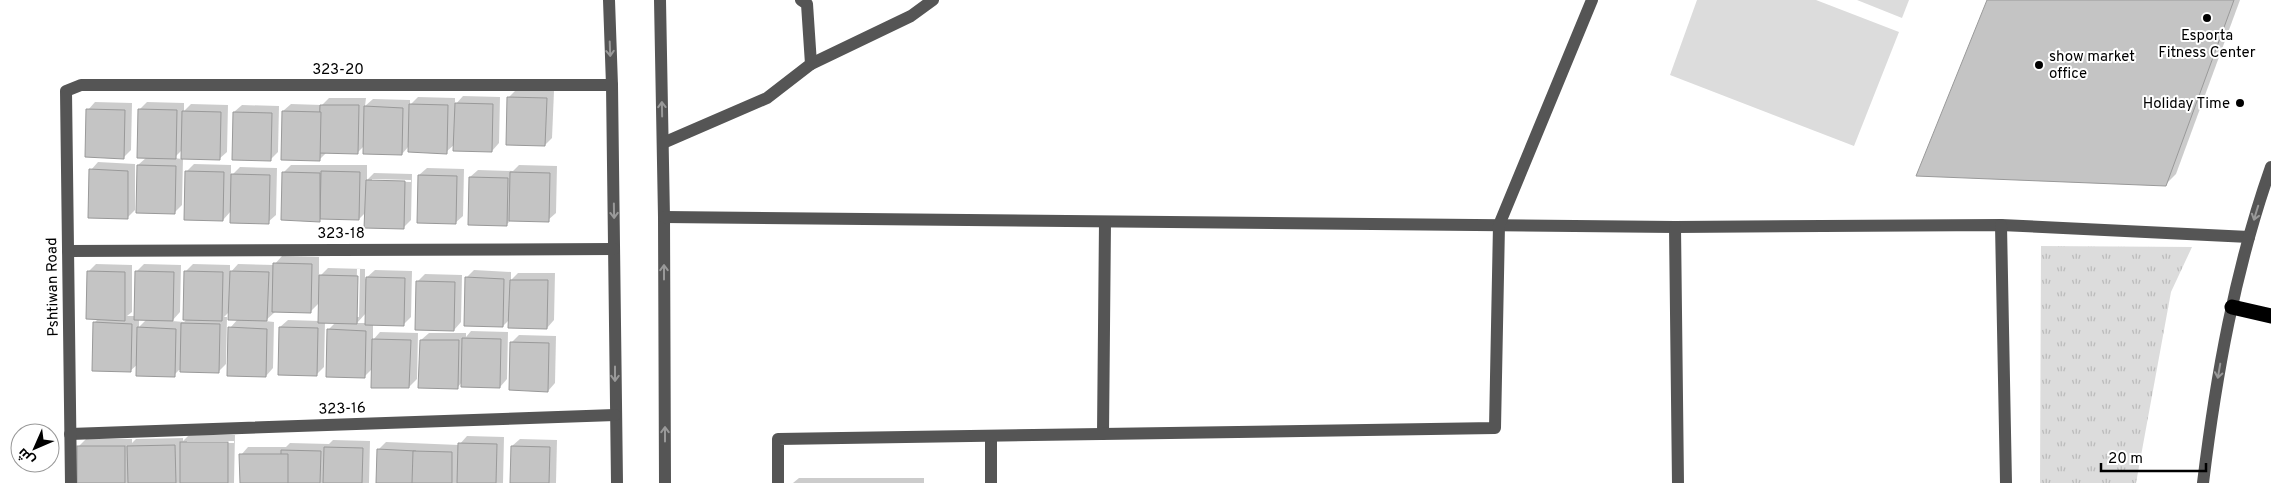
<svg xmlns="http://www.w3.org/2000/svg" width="2271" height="483" viewBox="0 0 2271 483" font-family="Overpass,Cairo,sans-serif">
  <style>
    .grass { fill: url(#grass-tufts) }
    .pitch { fill: #dcdcdc }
    .shadow { fill: #0003; fill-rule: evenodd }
    .building { fill: #c4c4c4; stroke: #999 }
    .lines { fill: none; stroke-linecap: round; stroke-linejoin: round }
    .minor { stroke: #555; stroke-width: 12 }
    .highway { stroke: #000; stroke-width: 15 }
    .oneway { stroke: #999 }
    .poi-dot { fill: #000; stroke: #fff; stroke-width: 2 }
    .labels { text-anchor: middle; stroke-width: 4; stroke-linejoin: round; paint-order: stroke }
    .poi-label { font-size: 15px; fill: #000; stroke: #fff }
    .street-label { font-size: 15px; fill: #000; stroke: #fff }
  </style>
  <defs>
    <pattern id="grass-tufts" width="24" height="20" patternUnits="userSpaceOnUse" patternTransform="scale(1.25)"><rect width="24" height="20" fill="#dcdcdc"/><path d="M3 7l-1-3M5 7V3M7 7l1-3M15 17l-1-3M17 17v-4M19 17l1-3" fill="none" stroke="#bbb"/></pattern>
  </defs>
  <rect width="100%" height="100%" fill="#fff"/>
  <!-- grass -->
  <polygon class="grass" points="2041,246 2192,247 2171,292 2136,483 2040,483"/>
  <!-- pitch -->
  <g class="pitch">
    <polygon points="1697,0 1816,0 1899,32 1854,146 1670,75"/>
    <polygon points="1857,0 1909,0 1902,18"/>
  </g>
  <!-- shadow -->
  <g class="shadow">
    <polygon points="1988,0 2240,0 2176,174 2166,184"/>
    <polygon points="516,90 554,91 552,138 545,145 509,97"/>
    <polygon points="463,96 500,97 499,143 492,151 455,144 446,152 409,146 402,154 364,146 357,153 327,152 320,159 283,111 291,104 322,105 329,98 366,98 365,106 373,99 410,100 410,105 418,97 455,98 455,105"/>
    <polygon points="95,102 132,103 131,150 124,157 88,110"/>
    <path d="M 147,102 L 184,103 L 184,111 L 191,104 L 228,105 L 227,152 L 219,159 L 183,158 L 182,205 L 174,213 L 138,165 L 147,157 L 139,110 ZM 182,150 L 182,159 L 174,158 Z"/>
    <polygon points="242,105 279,106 278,152 270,160 234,112"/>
    <polygon points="98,162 135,164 135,210 127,218 91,170"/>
    <polygon points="194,164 231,165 231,176 240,167 277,168 276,215 268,222 231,211 223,220 186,172"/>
    <path d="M 291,165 L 367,165 L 367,180 L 374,173 L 412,174 L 411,220 L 403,228 L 366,212 L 359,219 L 282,219 L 283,173 ZM 372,179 L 411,180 L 411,182 L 372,181 Z"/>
    <polygon points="519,165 557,166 556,213 548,220 512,219 506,225 470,177 478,170 513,171"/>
    <polygon points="427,168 464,169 463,216 455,223 419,175"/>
    <path d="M 282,256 L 319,257 L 319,277 L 328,268 L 365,269 L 365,279 L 375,270 L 412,271 L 411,317 L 403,325 L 373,324 L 373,340 L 380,332 L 418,333 L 417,379 L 409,387 L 372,369 L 364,377 L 328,330 L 336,322 L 325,322 L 324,367 L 316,375 L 280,327 L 288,320 L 320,321 L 320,302 L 310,312 L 275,312 L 265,321 L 274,322 L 273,368 L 266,376 L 230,328 L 238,319 L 230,311 L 224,317 L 227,317 L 226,364 L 219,371 L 179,370 L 174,375 L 138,364 L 130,371 L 94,323 L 98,319 L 88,272 L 96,264 L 132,265 L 132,312 L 127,316 L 135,316 L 136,272 L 144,264 L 181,265 L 180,312 L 172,321 L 184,322 L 187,319 L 185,272 L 193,264 L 230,265 L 230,273 L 238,264 L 274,265 ZM 357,269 L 360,269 L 359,317 L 356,317 ZM 366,313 L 366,323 L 357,323 ZM 139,319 L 147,319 L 139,327 Z"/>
    <polygon points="474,270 511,272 511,280 518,273 555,273 554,320 547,328 510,319 503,326 466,278"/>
    <polygon points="425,274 462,275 461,322 454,330 417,282"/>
    <polygon points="471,331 508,332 507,379 500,387 462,382 457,388 421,340 429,333 466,333 466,337"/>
    <polygon points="519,335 556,336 555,383 548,391 511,343"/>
    <path d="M 189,435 L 235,435 L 234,483 L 78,483 L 78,447 L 86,439 L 132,439 L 132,443 L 136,439 L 183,438 L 183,441 ZM 187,441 L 234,441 L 234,443 L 187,443 Z"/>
    <polygon points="467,436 504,437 503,483 377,483 378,450 386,442 459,445"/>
    <polygon points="520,439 557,440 556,483 511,483 512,446"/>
    <polygon points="333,440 370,441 369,483 241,483 241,455 248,447 286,447 290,443 329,444"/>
    <polygon points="799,478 924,478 924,483 793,483"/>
  </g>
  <!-- building -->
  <g class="building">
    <polygon points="1987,0 2234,0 2166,186 1916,176"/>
    <polygon points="507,97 547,98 545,146 506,145"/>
    <polygon points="455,103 493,104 492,152 453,151"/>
    <polygon points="409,104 448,105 447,154 408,152"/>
    <polygon points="320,105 359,105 358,154 318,153"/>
    <polygon points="364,106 403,108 402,155 363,154"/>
    <polygon points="86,109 125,110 124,159 85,157"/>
    <polygon points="138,109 177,110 176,159 137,158"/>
    <polygon points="182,111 221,112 220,160 181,159"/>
    <polygon points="282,111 321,112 320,161 281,160"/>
    <polygon points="233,112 272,113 271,161 232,160"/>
    <polygon points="137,165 176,166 175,214 136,213"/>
    <polygon points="89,169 128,171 128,219 88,218"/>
    <polygon points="185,171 224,172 223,221 184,220"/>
    <polygon points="321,171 360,172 359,220 320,219"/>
    <polygon points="282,172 320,173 320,222 281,220"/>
    <polygon points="510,172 550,173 549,222 509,221"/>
    <polygon points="231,174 270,175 269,224 230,223"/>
    <polygon points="418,175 457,176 456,224 417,223"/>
    <polygon points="469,177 508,178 507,226 468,225"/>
    <polygon points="366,180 405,181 404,229 364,228"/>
    <polygon points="273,263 312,264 311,313 272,312"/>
    <polygon points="87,271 125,272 125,321 86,319"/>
    <polygon points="135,271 174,272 173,321 134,320"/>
    <polygon points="184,271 223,272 222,321 183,320"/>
    <polygon points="230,271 269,272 267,321 228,320"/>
    <polygon points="319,275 358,276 357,324 318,323"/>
    <polygon points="366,277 405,278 404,326 365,325"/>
    <polygon points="465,277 504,279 503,327 464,326"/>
    <polygon points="510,280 548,280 547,329 508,328"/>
    <polygon points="416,281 455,282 454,331 415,330"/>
    <polygon points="93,322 132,324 131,372 92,371"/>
    <polygon points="181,323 220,324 219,373 180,372"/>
    <polygon points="137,327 176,329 175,377 136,376"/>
    <polygon points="228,327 267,329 266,377 227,376"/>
    <polygon points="279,327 318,328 317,376 278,375"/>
    <polygon points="327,329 366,331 365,378 326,377"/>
    <polygon points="462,338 501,339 500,388 461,387"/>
    <polygon points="372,339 411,340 409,388 371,388"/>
    <polygon points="420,340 459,340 458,389 418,388"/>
    <polygon points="510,342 549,343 548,392 509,390"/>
    <rect x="180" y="442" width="48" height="41"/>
    <polygon points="458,443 497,444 496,483 457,483"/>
    <polygon points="175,445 176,483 128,483 127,446"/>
    <rect x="77" y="446" width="48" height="37"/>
    <polygon points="511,446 550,447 549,483 510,483"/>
    <polygon points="324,447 363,448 362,483 323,483"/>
    <polygon points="377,449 416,451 415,483 376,483"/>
    <polygon points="281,450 321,451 320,483 281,483"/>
    <polygon points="413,451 452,452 452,483 412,483"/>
    <polygon points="239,454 288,454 288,483 240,483"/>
  </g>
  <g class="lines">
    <!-- minor -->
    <g class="minor">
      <polyline points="609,0 612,85 617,483"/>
      <polyline points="660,0 664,217 665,483"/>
      <polyline points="811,64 911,16 933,0"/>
      <polyline points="663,143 767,98 811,64 807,4 801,0"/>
      <polyline points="664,217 1675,227 2001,225 2249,237"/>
      <polyline points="2001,225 2006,483"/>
      <polyline points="1675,227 1678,483"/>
      <polyline points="68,251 614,249"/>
      <polyline points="70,434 615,415"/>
      <polyline points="1103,434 1105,222"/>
      <polyline points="991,436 991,483"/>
      <polyline points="71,483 66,91 81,85 612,85"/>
      <polyline points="778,483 778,439 1495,428 1499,225 1592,0"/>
      <path d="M 2203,483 C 2216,376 2235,269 2271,167"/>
    </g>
    <!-- highway -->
    <polyline class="highway" points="2232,307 2271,316"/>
  </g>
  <!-- one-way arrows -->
  <defs><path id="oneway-shaft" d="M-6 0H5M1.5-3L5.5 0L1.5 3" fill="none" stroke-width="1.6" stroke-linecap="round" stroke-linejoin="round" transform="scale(1.25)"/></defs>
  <g class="oneway">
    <use href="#oneway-shaft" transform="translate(610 49) rotate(88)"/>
    <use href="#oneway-shaft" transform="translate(662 109) rotate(-91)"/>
    <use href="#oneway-shaft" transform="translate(614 211) rotate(89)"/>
    <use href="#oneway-shaft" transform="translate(2256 213) rotate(107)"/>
    <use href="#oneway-shaft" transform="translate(664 272) rotate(-90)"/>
    <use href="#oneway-shaft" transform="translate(2219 371) rotate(100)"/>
    <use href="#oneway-shaft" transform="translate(615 374) rotate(90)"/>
    <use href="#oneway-shaft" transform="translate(665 434) rotate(-90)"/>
  </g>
  <!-- markers -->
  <g class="poi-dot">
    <circle cx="2207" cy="18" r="5"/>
    <circle cx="2039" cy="65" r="5"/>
    <circle cx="2240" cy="103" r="5"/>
  </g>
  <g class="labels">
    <!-- poi labels -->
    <g class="poi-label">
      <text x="2207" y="40">Esporta<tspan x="2207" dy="17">Fitness Center</tspan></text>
      <text x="2049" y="61" text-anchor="start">show market<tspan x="2049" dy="17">office</tspan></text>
      <text x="2230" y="108" text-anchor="end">Holiday Time</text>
    </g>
    <!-- street labels -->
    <g class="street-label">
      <text x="338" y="74">323-20</text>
      <text x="341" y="238">323-18</text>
      <text transform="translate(52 287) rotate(-91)" y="5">Pshtiwan Road</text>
      <text transform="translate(342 408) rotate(-2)" y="5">323-16</text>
    </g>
  </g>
  <!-- north arrow -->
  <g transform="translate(35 448) rotate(225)"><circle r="24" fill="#ffffff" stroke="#999999"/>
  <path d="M0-4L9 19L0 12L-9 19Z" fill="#000000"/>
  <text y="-8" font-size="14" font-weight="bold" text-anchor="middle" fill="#000000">ش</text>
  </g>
  <!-- scale -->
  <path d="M2101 463v8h105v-8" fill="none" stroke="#000000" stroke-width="2.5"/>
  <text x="2108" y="463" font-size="15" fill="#000000" stroke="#ffffff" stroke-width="4" paint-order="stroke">20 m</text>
</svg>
